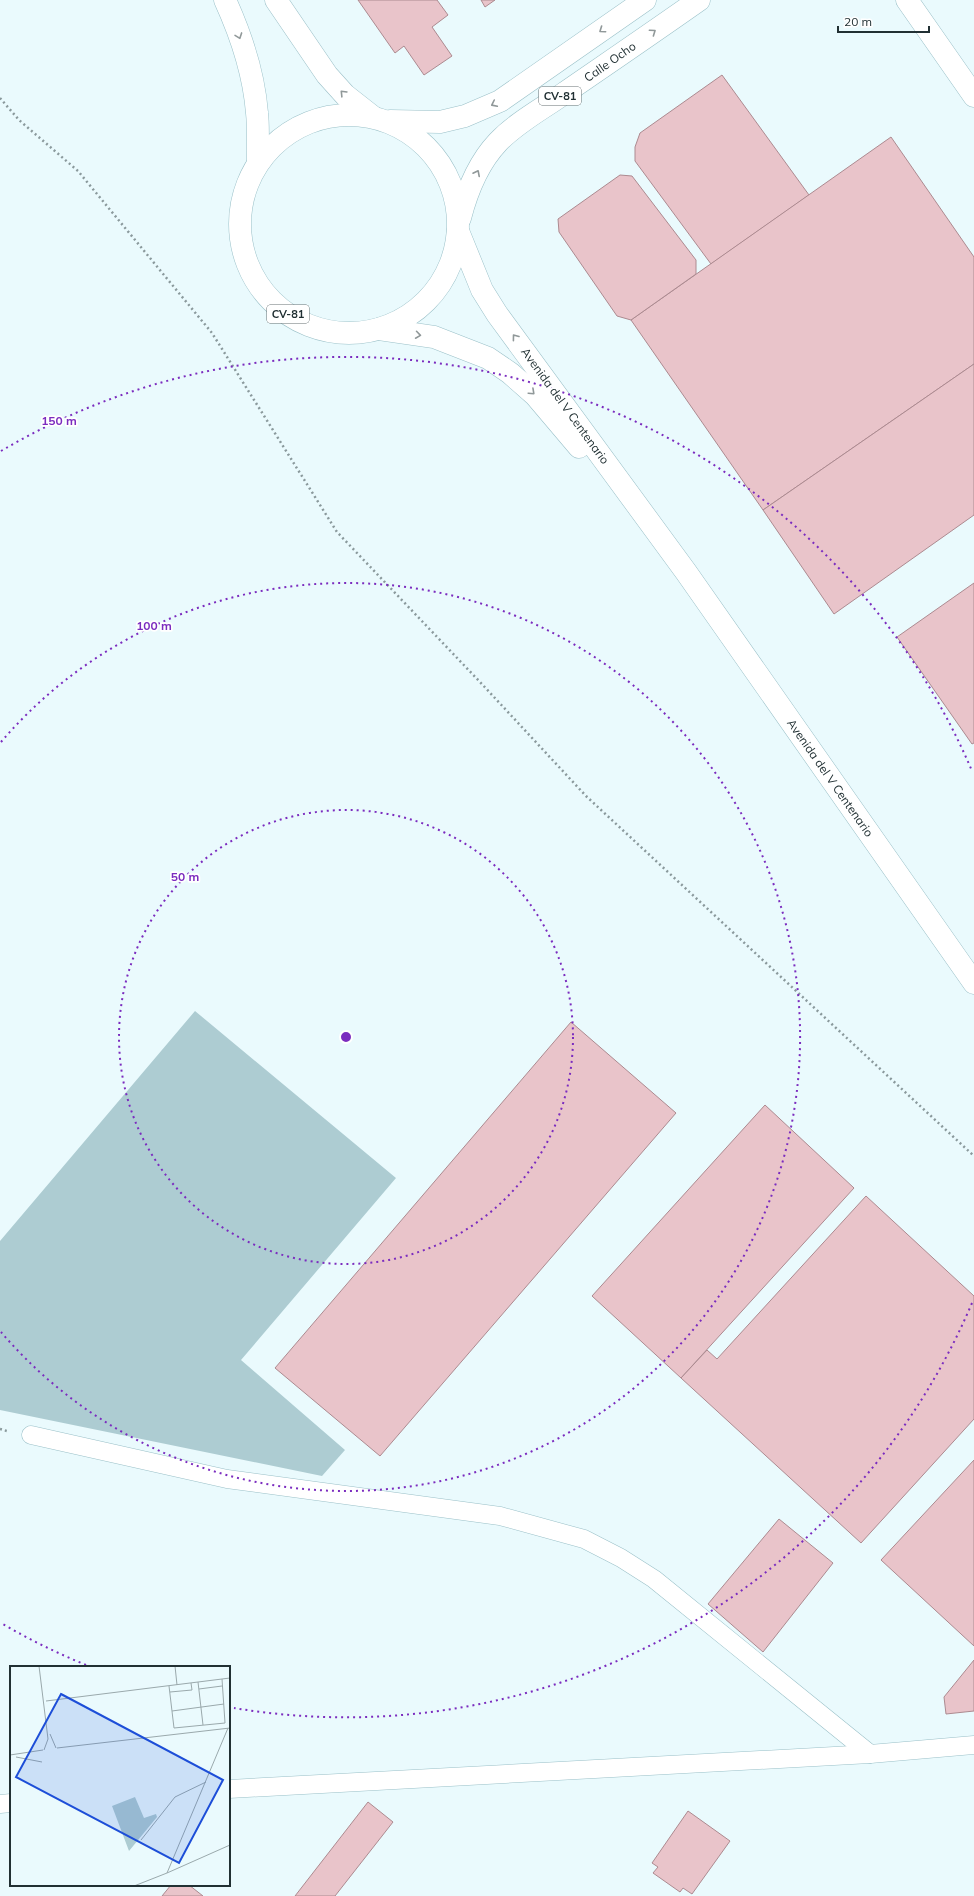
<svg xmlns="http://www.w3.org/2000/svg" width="974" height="1896" viewBox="0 0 974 1896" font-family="Mulish,sans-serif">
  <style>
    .green { fill: #adccd2 }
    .building { fill: #e9c4ca; stroke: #ac8a90 }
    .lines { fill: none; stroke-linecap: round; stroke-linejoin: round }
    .service-casing { stroke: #9ac0c8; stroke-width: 19 }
    .minor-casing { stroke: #9ac0c8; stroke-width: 23 }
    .secondary-casing { stroke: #9ac0c8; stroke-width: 23 }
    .primary-casing { stroke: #9ac0c8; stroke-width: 23 }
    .path { stroke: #8a999c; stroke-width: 2.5; stroke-dasharray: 2 3; stroke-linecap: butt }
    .service { stroke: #fff; stroke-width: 18 }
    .minor { stroke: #fff; stroke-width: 22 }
    .secondary { stroke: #fff; stroke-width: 22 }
    .primary { stroke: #fff; stroke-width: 22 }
    .oneway { stroke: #909899 }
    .ring { fill: none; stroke: #7b2cbf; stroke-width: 2; stroke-dasharray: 2 4 }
    .labels { text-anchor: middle; stroke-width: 3.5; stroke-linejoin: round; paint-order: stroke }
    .shield { fill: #fff; stroke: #646e70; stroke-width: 1 }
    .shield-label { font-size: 11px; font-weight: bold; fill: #213033 }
    .street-label { font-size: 12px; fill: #213033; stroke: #fff }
    .inset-road { fill: none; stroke: #9aa9ac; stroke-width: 1 }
    .view { fill: #1d4ed8; fill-opacity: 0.15; stroke: #1d4ed8; stroke-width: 2 }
    .inset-edge { fill: none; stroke: #213033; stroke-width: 2 }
    .centre { fill: #7b2cbf; stroke: #fff; stroke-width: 2 }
    .ring-label { font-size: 12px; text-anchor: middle; font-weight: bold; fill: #7b2cbf; stroke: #fff; stroke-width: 3.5; stroke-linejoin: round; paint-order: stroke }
  </style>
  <rect width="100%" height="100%" fill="#eafafd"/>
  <!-- green -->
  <polygon class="green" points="195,1011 396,1178 241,1360 345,1450 322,1476 0,1410 0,1241"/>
  <!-- building -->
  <g class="building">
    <polygon points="358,0 437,0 448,15 432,27 452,56 424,75 404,46 395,53"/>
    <polygon points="481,0 495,0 485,7"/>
    <polygon points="722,75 809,195 711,264 635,161 635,147 640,133"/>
    <polygon points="891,137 974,257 974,364 763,510 631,320"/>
    <polygon points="620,175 632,176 696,260 696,274 631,320 617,316 559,232 558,219"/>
    <polygon points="974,364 974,515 834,614 763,510"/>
    <polygon points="974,583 974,743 972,744 897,637"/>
    <polygon points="571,1022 676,1113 380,1456 275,1368"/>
    <polygon points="765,1105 854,1188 681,1378 592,1296"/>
    <polygon points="866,1196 974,1296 974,1419 861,1543 681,1378 707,1350 717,1359"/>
    <polygon points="974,1460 974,1646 881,1560"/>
    <polygon points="779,1519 833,1563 763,1652 708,1604"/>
    <polygon points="974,1660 974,1711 946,1714 944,1697"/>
    <polygon points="368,1802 393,1822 335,1896 295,1896"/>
    <polygon points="688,1811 730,1841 692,1894 683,1888 680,1892 653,1873 658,1867 652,1863"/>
    <polygon points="171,1885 189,1885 203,1896 162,1896"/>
  </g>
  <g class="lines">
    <!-- service casing -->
    <g class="service-casing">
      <g id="service">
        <polyline points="31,1435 227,1479 500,1516 584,1539 621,1558 654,1579 870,1754"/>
        <polyline points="229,1789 870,1754 974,1745"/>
        <polyline points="0,1804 11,1803"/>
      </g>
    </g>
    <!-- minor casing -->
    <g class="minor-casing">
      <polyline id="minor" points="907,0 974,96"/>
    </g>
    <!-- secondary casing -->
    <g class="secondary-casing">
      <g id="secondary">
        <polyline points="458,231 482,290 497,314 686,572 974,983"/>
        <polyline points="379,329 434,337 488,358 510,373 535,395 579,447"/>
      </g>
    </g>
    <!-- primary casing -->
    <g class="primary-casing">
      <g id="primary">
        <path d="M 225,0 C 241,35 254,75 257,113 C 259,130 257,147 258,163"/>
        <polyline points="276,0 327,75 345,95 373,117"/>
        <circle cx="349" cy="224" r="109"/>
        <polyline points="390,121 440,122 465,116 500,101 645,0"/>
        <path d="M 460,218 C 467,191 478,163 498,142 C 517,122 544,108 566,92 C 611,61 655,31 699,0"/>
      </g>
    </g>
    <!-- path -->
    <g class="path">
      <polyline points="0,98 19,120 78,171 212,333 337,532 480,682 586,796 974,1156"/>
      <polyline points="0,1429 7,1431"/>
    </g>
    <!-- service -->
    <use href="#service" class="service"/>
    <!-- minor -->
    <use href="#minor" class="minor"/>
    <!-- secondary -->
    <use href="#secondary" class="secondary"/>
    <!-- primary -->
    <use href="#primary" class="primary"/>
  </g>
  <!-- one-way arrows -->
  <defs><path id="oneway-chevron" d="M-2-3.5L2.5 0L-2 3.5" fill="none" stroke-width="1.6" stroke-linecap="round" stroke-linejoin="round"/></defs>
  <g class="oneway">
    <use href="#oneway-chevron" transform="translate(602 30) rotate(145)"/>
    <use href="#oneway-chevron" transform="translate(653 32) rotate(-35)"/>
    <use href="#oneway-chevron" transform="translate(239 36) rotate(70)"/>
    <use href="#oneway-chevron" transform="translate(343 93) rotate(-134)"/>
    <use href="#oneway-chevron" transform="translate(494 104) rotate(154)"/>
    <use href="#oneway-chevron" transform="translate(477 173) rotate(-63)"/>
    <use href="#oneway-chevron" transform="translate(418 335) rotate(8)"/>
    <use href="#oneway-chevron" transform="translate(515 337) rotate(-127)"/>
    <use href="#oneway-chevron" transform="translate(532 392) rotate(43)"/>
  </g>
  <!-- distance rings -->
  <g class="ring">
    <circle cx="346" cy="1037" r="227"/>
    <path d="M1 742A454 454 0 1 1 1 1332"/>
    <path d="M972 1303A680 680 0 0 1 234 1708M86 1665A680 680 0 0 1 1 1623M1 451A680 680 0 0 1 972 771"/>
  </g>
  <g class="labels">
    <!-- shield labels -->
    <g class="shield">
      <rect x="539" y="87" width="42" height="18" rx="3"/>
      <rect x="267" y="305" width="42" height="18" rx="3"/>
    </g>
    <g class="shield-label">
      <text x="560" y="100">CV-81</text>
      <text x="288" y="318">CV-81</text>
    </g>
    <!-- street labels -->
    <g class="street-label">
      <text transform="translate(610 62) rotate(-35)" y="4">Calle Ocho</text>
      <text transform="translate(565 406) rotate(54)" y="4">Avenida del V Centenario</text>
      <text transform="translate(830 778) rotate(55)" y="4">Avenida del V Centenario</text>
    </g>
  </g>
  <!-- overview -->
  <g transform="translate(10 1666)">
    <rect width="220" height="220" fill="#eafafd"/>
    <path d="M 125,131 L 134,152 L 146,148 L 147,151 L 119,185 L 102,140 Z" fill="#adccd2"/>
    <path class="inset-road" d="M 29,0 L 38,73 L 34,84M 165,0 L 167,19M 188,16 L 193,59M 159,20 L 164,62 L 215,57 L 212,13M 189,23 L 212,20M 160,26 L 182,24 L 181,17M 36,35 L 220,12M 162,45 L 214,38M 218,62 L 157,207 L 220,179M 40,68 L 46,82M 47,82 L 220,62M 0,89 L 33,84M 6,91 L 32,96M 131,174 L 165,131 L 196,116M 124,220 L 157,207"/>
    <path class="view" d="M 51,28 L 213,114 L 169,197 L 6,111 Z"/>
    <rect width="220" height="220" class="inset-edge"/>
  </g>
  <circle cx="346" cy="1037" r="6" class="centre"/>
  <g class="ring-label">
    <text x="59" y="425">150 m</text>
    <text x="154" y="630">100 m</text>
    <text x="185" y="881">50 m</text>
  </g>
  <!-- scale -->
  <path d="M838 26v6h91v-6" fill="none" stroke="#213033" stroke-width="2"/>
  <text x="844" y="26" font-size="12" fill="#213033" stroke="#ffffff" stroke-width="3" paint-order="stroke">20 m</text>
</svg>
